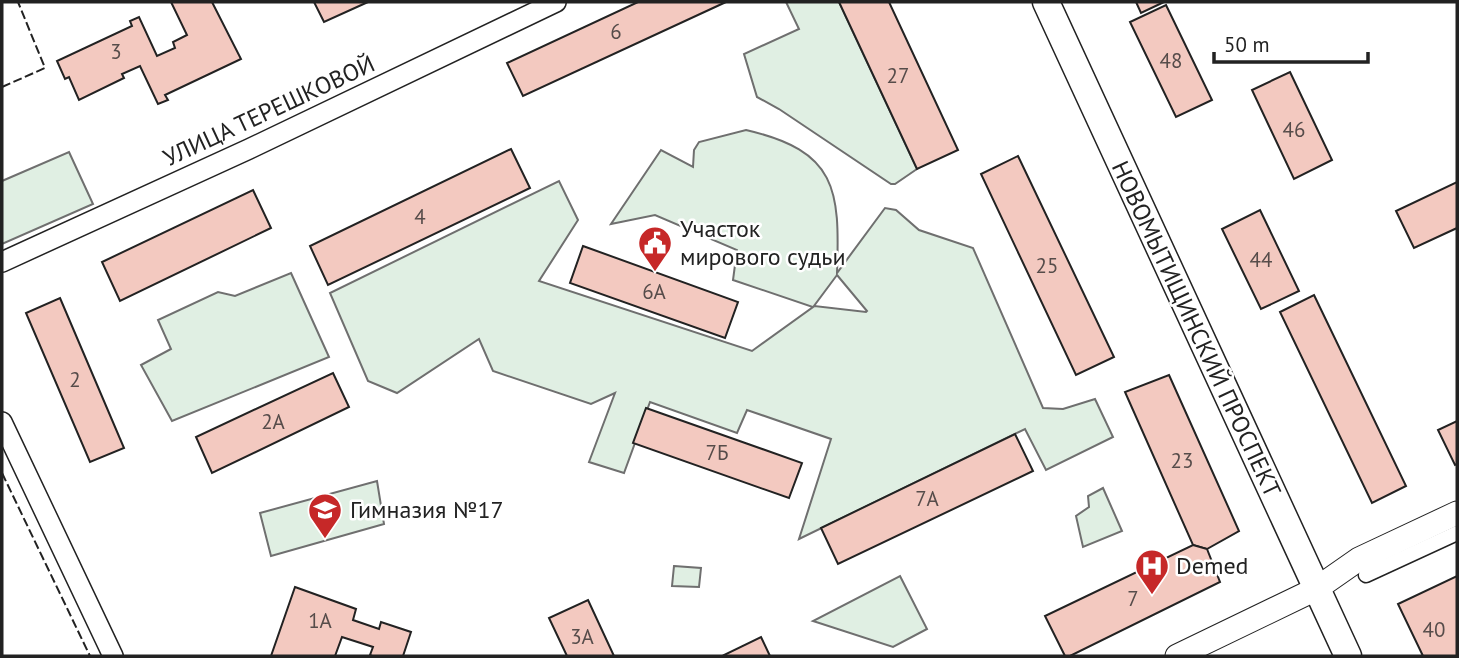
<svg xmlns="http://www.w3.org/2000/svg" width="1459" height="658" viewBox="0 0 1459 658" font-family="'PT Sans',sans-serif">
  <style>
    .green { fill: #e0efe3; stroke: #6f6f6f; stroke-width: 2; fill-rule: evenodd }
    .building { fill: #f3c9c0; stroke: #222; stroke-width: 2 }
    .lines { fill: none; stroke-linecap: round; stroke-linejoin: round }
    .pedestrian-casing { stroke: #222; stroke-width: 17 }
    .minor-casing { stroke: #222; stroke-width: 22 }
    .tertiary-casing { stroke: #222; stroke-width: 25 }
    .secondary-casing { stroke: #222; stroke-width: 29 }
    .pedestrian { stroke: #fff; stroke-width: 14 }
    .minor { stroke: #fff; stroke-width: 19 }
    .tertiary { stroke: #fff; stroke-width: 23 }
    .secondary { stroke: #fff; stroke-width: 26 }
    .fence { stroke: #222; stroke-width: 2; stroke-dasharray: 9 3.5; stroke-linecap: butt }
    .labels { text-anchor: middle; stroke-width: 5; stroke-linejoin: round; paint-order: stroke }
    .number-label { font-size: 21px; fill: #564c4a }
    .street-label { font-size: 24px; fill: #222; stroke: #fff }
    .poi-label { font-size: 24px; fill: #222; stroke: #fff; text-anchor: start }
  </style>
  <rect width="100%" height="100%" fill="#fff"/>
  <!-- green -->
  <g class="green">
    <polygon points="786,2 839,2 917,169 895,184 891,184 779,109 757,97 744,54 799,29"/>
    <path d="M 746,130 C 837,151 840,189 837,273 L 885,208 L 896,210 L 919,230 L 973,248 L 1043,408 L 1063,409 L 1095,399 L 1113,437 L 1046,470 L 1025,429 L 799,539 L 831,439 L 747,410 L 737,433 L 650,402 L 624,473 L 589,462 L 615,393 L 591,404 L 493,371 L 479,339 L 397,393 L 368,381 L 330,293 L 559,181 L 578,220 L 539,281 L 752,351 L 813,307 L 733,280 L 737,250 L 655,215 L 611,224 L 661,150 L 693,167 L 694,150 L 699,142 ZM 837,275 L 867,311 L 866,312 L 814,306 Z"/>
    <polygon points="69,152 93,204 2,244 2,181"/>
    <polygon points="291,273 329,357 172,421 141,365 171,349 158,320 218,292 235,296"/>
    <polygon points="377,481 384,524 271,556 260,513"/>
    <polygon points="1103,488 1122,531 1083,547 1076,516 1089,507 1088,496"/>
    <polygon points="674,566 701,568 699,587 672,586"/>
    <polygon points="900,576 927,629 893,647 813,621"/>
  </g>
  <!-- building -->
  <g class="building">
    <polygon points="171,2 212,2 241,59 165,95 168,100 158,104 140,66 122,74 124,78 79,100 69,77 65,79 57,61 132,26 130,21 139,17 157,56 175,48 173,42 187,35"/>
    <polygon points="314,2 368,2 324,22"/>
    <polygon points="638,2 726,2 523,96 507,63"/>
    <polygon points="839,2 889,2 958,150 917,169"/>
    <polygon points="1136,2 1164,2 1141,13"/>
    <polygon points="1166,5 1212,100 1176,117 1130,22"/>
    <polygon points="1290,72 1332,160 1294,179 1252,90"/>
    <polygon points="511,149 530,188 328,285 310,246"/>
    <polygon points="1018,156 1114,357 1076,375 981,174"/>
    <polygon points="1457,182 1457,228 1414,248 1396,211"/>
    <polygon points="253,190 271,228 120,301 102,262"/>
    <polygon points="1260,210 1299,291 1261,309 1222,229"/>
    <polygon points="583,246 738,302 725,338 570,283"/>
    <polygon points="1314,295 1406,486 1372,503 1280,312"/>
    <polygon points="60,298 124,448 90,462 26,313"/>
    <polygon points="333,373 349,407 212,473 196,437"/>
    <polygon points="1169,375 1239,531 1207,549 1193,545 1125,392"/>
    <polygon points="646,408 802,463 789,498 633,443"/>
    <polygon points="1457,421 1457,464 1455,465 1438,430"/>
    <polygon points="1015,434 1033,471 838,564 821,528"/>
    <polygon points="1193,545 1207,549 1220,582 1070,656 1065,656 1045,616"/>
    <polygon points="1457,576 1457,656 1423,656 1398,604"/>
    <polygon points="295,587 356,609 353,620 379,629 381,622 411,632 403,656 372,656 370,655 373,647 342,637 335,656 271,656"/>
    <polygon points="588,600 614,656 567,656 549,618"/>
    <polygon points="761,637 770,656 725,656 724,655"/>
  </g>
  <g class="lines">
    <!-- pedestrian casing -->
    <g class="pedestrian-casing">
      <polyline id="pedestrian" points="1366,575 1457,533"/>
    </g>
    <!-- minor casing -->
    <g class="minor-casing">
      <g id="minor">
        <polyline points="2,262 249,149 556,2"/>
        <polyline points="2,422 113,656"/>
      </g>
    </g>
    <!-- tertiary casing -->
    <g class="tertiary-casing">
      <polyline id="tertiary" points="1177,656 1316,589 1359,559 1457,513"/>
    </g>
    <!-- secondary casing -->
    <g class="secondary-casing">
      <polyline id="secondary" points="1046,2 1348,656"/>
    </g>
    <!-- pedestrian -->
    <use href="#pedestrian" class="pedestrian"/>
    <!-- minor -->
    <use href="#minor" class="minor"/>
    <!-- tertiary -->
    <use href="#tertiary" class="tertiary"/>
    <!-- secondary -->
    <use href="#secondary" class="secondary"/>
    <!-- fence -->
    <g class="fence">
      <polyline points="2,87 45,68 18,2"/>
      <polyline points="2,473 90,656"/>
    </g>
  </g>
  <!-- icons -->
  <defs>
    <g id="civic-pin" transform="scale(1.75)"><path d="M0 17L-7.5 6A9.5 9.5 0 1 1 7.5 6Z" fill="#c62828" stroke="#fff"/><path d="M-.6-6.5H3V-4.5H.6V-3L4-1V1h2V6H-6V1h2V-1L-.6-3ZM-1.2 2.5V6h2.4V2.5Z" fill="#fff"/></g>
    <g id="school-pin" transform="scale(1.75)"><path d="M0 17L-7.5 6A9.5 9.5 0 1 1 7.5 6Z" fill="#c62828" stroke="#fff"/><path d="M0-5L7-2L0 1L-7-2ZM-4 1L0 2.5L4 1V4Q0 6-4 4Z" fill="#fff"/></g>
    <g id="hospital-pin" transform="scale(1.75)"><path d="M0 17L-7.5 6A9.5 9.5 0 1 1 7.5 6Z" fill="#c62828" stroke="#fff"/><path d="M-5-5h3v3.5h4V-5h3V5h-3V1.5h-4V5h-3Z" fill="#fff"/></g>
  </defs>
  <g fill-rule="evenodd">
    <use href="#civic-pin" x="655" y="243"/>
    <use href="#school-pin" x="325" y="510"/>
    <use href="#hospital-pin" x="1152" y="566"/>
  </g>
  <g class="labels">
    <!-- number labels -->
    <g class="number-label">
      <text x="616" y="39">6</text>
      <text x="116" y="59">3</text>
      <text x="1171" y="68">48</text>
      <text x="898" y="83">27</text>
      <text x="1294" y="137">46</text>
      <text x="420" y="224">4</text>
      <text x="1261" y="267">44</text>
      <text x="1047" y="273">25</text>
      <text x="654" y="299">6А</text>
      <text x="75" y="387">2</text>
      <text x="273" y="429">2А</text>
      <text x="717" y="460">7Б</text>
      <text x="1182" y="468">23</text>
      <text x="927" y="506">7А</text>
      <text x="1133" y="606">7</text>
      <text x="320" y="628">1А</text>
      <text x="1434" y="637">40</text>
      <text x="582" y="644">3А</text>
    </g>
    <!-- street labels -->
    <g class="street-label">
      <text transform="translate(269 111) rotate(-25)" y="8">УЛИЦА ТЕРЕШКОВОЙ</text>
      <text transform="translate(1196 329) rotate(65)" y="8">НОВОМЫТИЩИНСКИЙ ПРОСПЕКТ</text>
    </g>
    <!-- poi labels -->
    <g class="poi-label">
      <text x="680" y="237">Участок<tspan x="680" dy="28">мирового судьи</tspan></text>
      <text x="350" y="518">Гимназия №17</text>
      <text x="1176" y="574">Demed</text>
    </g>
  </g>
  <!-- border -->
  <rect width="1459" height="658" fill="none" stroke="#222222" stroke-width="7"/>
  <!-- scale -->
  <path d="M1214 52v10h154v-10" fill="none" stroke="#222222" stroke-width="3.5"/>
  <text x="1224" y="52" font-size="21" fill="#222222" stroke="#ffffff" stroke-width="5" paint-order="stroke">50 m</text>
</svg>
